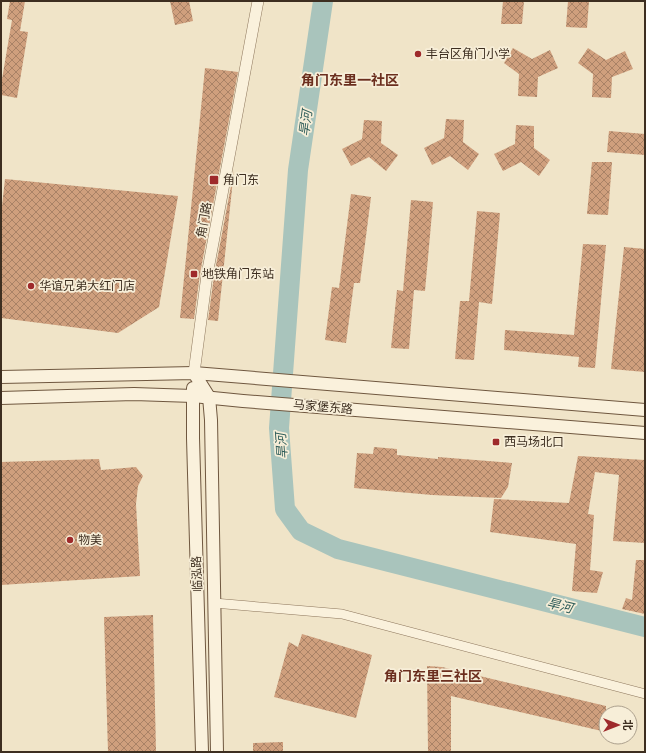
<svg xmlns="http://www.w3.org/2000/svg" width="646" height="753" viewBox="0 0 646 753" font-family="Merriweather,'Noto Sans SC',serif">
  <style>
    .lines { fill: none; stroke-linecap: round; stroke-linejoin: round }
    .river { stroke: #a9c4bc; stroke-width: 20 }
    .building { fill: url(#building-cross-hatch) }
    .minor-casing { stroke: #8d765c; stroke-width: 10 }
    .tertiary-casing { stroke: #8d765c; stroke-width: 12 }
    .secondary-casing { stroke: #6f573f; stroke-width: 14 }
    .minor { stroke: #faf1dc; stroke-width: 9 }
    .tertiary { stroke: #faf1dc; stroke-width: 11 }
    .secondary { stroke: #faf1dc; stroke-width: 12 }
    .poi-dot { fill: #9e2a2b; stroke: #f7eed8; stroke-width: 1.5 }
    .labels { text-anchor: middle; stroke-width: 3.5; stroke-linejoin: round; paint-order: stroke }
    .poi-label { font-size: 12px; fill: #3d2e20; stroke: #f7eed8; text-anchor: start }
    .street-label { font-size: 12px; fill: #3d2e20; stroke: #f7eed8 }
    .water-label { font-size: 13px; font-style: italic; fill: #2f5d5a; stroke: #f7eed8 }
    .quarter-label { font-size: 14px; font-weight: bold; fill: #6b2e1e; stroke: #f7eed8 }
  </style>
  <defs>
    <pattern id="building-cross-hatch" width="8" height="8" patternUnits="userSpaceOnUse"><rect width="8" height="8" fill="#cf9f7d"/><path d="M0 0l8 8M0 8l8-8" fill="none" stroke="#a98266"/></pattern>
  </defs>
  <rect width="100%" height="100%" fill="#f0e4c8"/>
  <g class="lines">
    <!-- river -->
    <polyline class="river" points="323,1 298,170 279,428 285,509 301,531 338,549 645,627"/>
  </g>
  <!-- building -->
  <g class="building">
    <polygon points="10,1 25,1 20,31 28,32 17,98 1,95 1,85 12,20 7,19"/>
    <polygon points="170,1 189,1 193,21 175,25"/>
    <polygon points="503,1 524,1 522,24 501,24"/>
    <polygon points="568,1 589,1 587,28 566,27"/>
    <polygon points="513,48 532,59 550,50 558,68 538,77 537,97 518,96 519,74 504,63"/>
    <polygon points="588,48 606,60 625,51 633,69 612,77 611,98 592,97 593,74 578,63"/>
    <polygon points="205,68 238,72 200,274 194,319 180,318"/>
    <polygon points="446,119 464,120 463,142 479,154 468,170 450,156 432,165 424,148 444,138"/>
    <polygon points="364,120 382,121 381,143 398,155 386,171 369,157 351,166 342,149 362,139"/>
    <polygon points="516,125 534,126 534,148 550,160 539,176 521,162 503,171 494,154 515,144"/>
    <polygon points="609,131 645,134 645,155 607,152"/>
    <polygon points="592,162 612,162 608,215 587,214"/>
    <polygon points="234,170 218,321 208,320 214,276"/>
    <polygon points="5,179 178,196 159,307 118,333 1,318 1,215"/>
    <polygon points="351,194 371,197 360,283 354,283 346,343 325,340 332,287 339,288"/>
    <polygon points="411,200 433,202 425,291 414,290 409,349 391,348 397,290 403,291"/>
    <polygon points="477,211 500,213 492,304 479,302 474,360 455,359 460,301 469,301"/>
    <polygon points="583,244 606,245 595,368 578,367 579,357 504,350 505,330 574,335"/>
    <polygon points="624,247 645,249 645,372 611,369"/>
    <polygon points="374,447 397,449 397,455 438,459 438,457 512,463 508,487 501,498 432,495 354,488 357,453 373,454"/>
    <polygon points="578,456 645,460 645,543 613,541 619,475 595,472 588,514 594,515 590,570 603,572 597,593 572,591 576,544 490,532 494,499 569,503"/>
    <polygon points="99,459 101,470 136,467 143,476 138,486 136,504 140,576 1,585 1,462"/>
    <polygon points="636,560 645,560 645,614 622,609 626,598 632,600"/>
    <polygon points="153,615 156,752 108,752 104,617"/>
    <polygon points="302,634 372,655 356,718 274,697 289,642 298,647"/>
    <polygon points="427,666 442,667 606,706 606,732 451,696 451,752 428,752"/>
    <polygon points="283,742 283,752 253,752 253,743"/>
  </g>
  <g class="lines">
    <!-- minor casing -->
    <g class="minor-casing">
      <polyline id="minor" points="214,603 342,614 645,694"/>
    </g>
    <!-- tertiary casing -->
    <g class="tertiary-casing">
      <polyline id="tertiary" points="194,373 207,275 258,1"/>
    </g>
    <!-- secondary casing -->
    <g class="secondary-casing">
      <g id="secondary">
        <polyline points="194,373 209,397 211,420 217,752"/>
        <polyline points="1,377 194,373 645,410"/>
        <polyline points="193,388 193,438 202,752"/>
        <polyline points="1,398 134,394 193,396 243,401 645,433"/>
      </g>
    </g>
    <!-- minor -->
    <use href="#minor" class="minor"/>
    <!-- tertiary -->
    <use href="#tertiary" class="tertiary"/>
    <!-- secondary -->
    <use href="#secondary" class="secondary"/>
  </g>
  <!-- markers -->
  <g class="poi-dot">
    <circle cx="418" cy="54" r="4"/>
    <rect x="209" y="175" width="10" height="10" rx="2"/>
    <rect x="190" y="270" width="8" height="8" rx="2"/>
    <circle cx="31" cy="286" r="4"/>
    <rect x="492" y="438" width="8" height="8" rx="2"/>
    <circle cx="70" cy="540" r="4"/>
  </g>
  <g class="labels">
    <!-- poi labels -->
    <g class="poi-label">
      <text x="426" y="58">丰台区角门小学</text>
      <text x="223" y="184">角门东</text>
      <text x="202" y="278">地铁角门东站</text>
      <text x="39" y="290">华谊兄弟大红门店</text>
      <text x="504" y="446">西马场北口</text>
      <text x="78" y="544">物美</text>
    </g>
    <!-- street labels -->
    <g class="street-label">
      <text transform="translate(204 220) rotate(-80)" y="4">角门路</text>
      <text transform="translate(323 407) rotate(5)" y="4">马家堡东路</text>
      <text transform="translate(197 574) rotate(-92)" y="4">临泓路</text>
    </g>
    <!-- water labels -->
    <g class="water-label">
      <text transform="translate(305 123) rotate(-82)" y="5">旱河</text>
      <text transform="translate(281 446) rotate(-94)" y="5">旱河</text>
      <text transform="translate(560 605) rotate(14)" y="5">旱河</text>
    </g>
    <!-- quarter labels -->
    <g class="quarter-label">
      <text x="350" y="85">角门东里一社区</text>
      <text x="433" y="681">角门东里三社区</text>
    </g>
  </g>
  <!-- border -->
  <rect width="646" height="753" fill="none" stroke="#3d2e20" stroke-width="4"/>
  <!-- north arrow -->
  <g transform="translate(618 725) rotate(90)"><circle r="19" fill="#f7eed8" stroke="#ada18e"/>
  <path d="M0-3L7 15L0 10L-7 15Z" fill="#9e2a2b"/>
  <text y="-6" font-size="11" font-weight="bold" text-anchor="middle" fill="#3d2e20">北</text>
  </g>
</svg>
